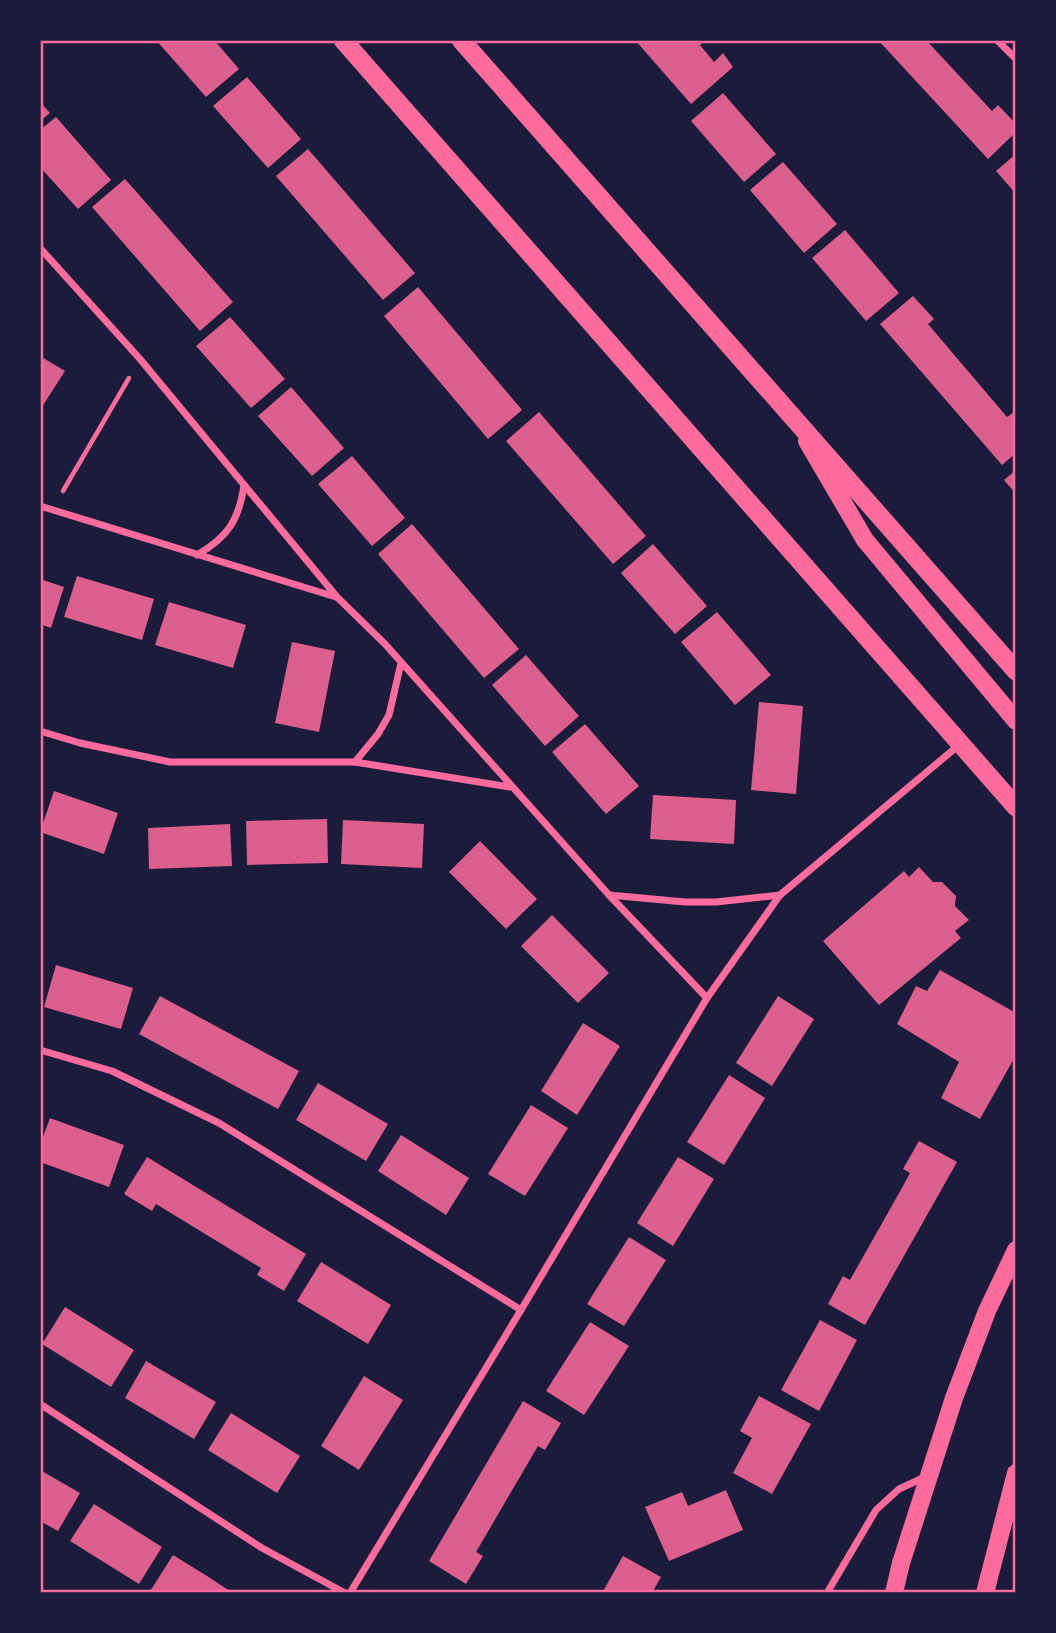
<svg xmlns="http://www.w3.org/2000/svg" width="1056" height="1633" viewBox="0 0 1056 1633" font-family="'PT Sans',sans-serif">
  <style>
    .building { fill: #dd5f8e }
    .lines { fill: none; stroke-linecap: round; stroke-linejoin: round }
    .path { stroke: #ff6b9d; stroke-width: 4.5 }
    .minor { stroke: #ff6b9d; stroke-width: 7 }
    .primary { stroke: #ff6b9d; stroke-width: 18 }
    .trunk { stroke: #ff6b9d; stroke-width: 19 }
    .neatline { fill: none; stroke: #ff6b9d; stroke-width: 2.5 }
  </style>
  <rect width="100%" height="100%" fill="#1b1b3a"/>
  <!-- building -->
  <g class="building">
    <polygon points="156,40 214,40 239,69 206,97"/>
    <polygon points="635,40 706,40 700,45 714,62 723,53 733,67 691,104"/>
    <polygon points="878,40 926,40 992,111 998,105 1016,124 1016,132 988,159"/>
    <polygon points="247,77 301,139 268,168 213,106"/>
    <polygon points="723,93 776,154 744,182 691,121"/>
    <polygon points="40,102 50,113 40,121"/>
    <polygon points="56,117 111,180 78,209 40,167 40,130"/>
    <polygon points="308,149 415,273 383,300 276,176"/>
    <polygon points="1016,154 1016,194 996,171"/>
    <polygon points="783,162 837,224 804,253 750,190"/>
    <polygon points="125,179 233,302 200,331 92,207"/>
    <polygon points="845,230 899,293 866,321 812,258"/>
    <polygon points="418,287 522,410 488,439 384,316"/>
    <polygon points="913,296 934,319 928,324 1007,417 1014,412 1016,414 1016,453 1002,465 880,324"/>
    <polygon points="230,317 285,379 251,408 196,346"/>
    <polygon points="40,356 65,371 40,410"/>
    <polygon points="291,387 344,448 312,476 258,416"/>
    <polygon points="539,412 646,536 613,564 506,441"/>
    <polygon points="352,456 405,518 372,546 318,484"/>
    <polygon points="1016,470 1016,494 1004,480"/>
    <polygon points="412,524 519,649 484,678 378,554"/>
    <polygon points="653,544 707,606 675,634 621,573"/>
    <polygon points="77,576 154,599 142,640 64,617"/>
    <polygon points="40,579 64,587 51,628 40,624"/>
    <polygon points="169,602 246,625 233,668 155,645"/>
    <polygon points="717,612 771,675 735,705 681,642"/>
    <polygon points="292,642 335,651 319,732 275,723"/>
    <polygon points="526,655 579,716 545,746 492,685"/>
    <polygon points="759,702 803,706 796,794 751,790"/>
    <polygon points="585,724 639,786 606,814 552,752"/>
    <polygon points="54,791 118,813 104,854 40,832"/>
    <polygon points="653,795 736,800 734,844 650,839"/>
    <polygon points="327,819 328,863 247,865 246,821"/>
    <polygon points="343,820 424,824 422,868 341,864"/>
    <polygon points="230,824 232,866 149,869 148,828"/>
    <polygon points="480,841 537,899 506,929 449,872"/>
    <polygon points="919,867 933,882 942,882 956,896 955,906 969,920 955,931 961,938 879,1005 823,941 904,871 909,877"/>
    <polygon points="552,915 609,973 578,1003 521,946"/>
    <polygon points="56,965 133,988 121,1029 44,1007"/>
    <polygon points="940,970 1016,1013 1016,1055 980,1119 941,1098 959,1062 897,1024 916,986 927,991"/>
    <polygon points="160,996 299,1071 278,1109 139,1034"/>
    <polygon points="778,996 814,1019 772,1086 736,1063"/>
    <polygon points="583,1023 620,1046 577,1115 541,1091"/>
    <polygon points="729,1075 765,1098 724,1165 687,1142"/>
    <polygon points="318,1083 388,1124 366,1161 296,1120"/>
    <polygon points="531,1105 568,1128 525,1196 488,1174"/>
    <polygon points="50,1118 124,1145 109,1187 40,1162 40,1145"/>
    <polygon points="401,1135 469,1178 446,1215 378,1171"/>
    <polygon points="919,1141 957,1162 865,1325 828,1304 843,1276 850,1280 903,1186 910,1173 903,1169"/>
    <polygon points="147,1157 306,1254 284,1291 257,1275 261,1268 156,1204 152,1211 124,1194"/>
    <polygon points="678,1157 714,1179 673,1246 637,1223"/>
    <polygon points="629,1237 666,1260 624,1326 587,1304"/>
    <polygon points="321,1262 391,1305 368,1344 297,1301"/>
    <polygon points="65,1307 134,1350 111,1387 42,1344"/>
    <polygon points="820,1320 857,1340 819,1411 781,1390"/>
    <polygon points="590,1322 629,1346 584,1415 546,1391"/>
    <polygon points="146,1361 216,1402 194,1439 125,1398"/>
    <polygon points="364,1376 403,1400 359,1470 321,1446"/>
    <polygon points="759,1396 811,1424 772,1494 733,1473 752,1438 740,1431"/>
    <polygon points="523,1401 561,1423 545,1450 538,1446 476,1552 483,1556 466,1584 429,1561"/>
    <polygon points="231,1413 300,1456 277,1493 208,1450"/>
    <polygon points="40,1470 80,1493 58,1531 40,1521"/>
    <polygon points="726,1490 743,1530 669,1561 645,1507 682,1492 688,1506"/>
    <polygon points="94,1504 162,1547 139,1584 70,1541"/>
    <polygon points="173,1555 207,1576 233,1593 149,1593"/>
    <polygon points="623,1556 661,1577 652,1593 602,1593"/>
  </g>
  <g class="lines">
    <!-- path -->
    <polyline class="path" points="63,491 129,378"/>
    <!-- minor -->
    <g class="minor">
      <polyline points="997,40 1016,59"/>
      <polyline points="40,248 140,359 337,597 385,644 609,895 685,902 716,902 780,895"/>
      <polyline points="40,506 336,597"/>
      <path d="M 197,555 C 228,537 239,520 244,485"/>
      <polyline points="40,731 80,743 170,762 355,762 510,787"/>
      <polyline points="355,762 378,734 389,715 401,663"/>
      <polyline points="609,895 707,998"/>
      <polyline points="40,1050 112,1071 219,1123 521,1310"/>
      <polyline points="40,1404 262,1548 345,1593"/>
      <polyline points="350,1593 521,1310 707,998 780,895 959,745"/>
      <polyline points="827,1593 876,1510 899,1489 925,1477"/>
    </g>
    <!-- primary -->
    <g class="primary">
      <polyline points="807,441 865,540 1016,721"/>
      <polyline points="894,1593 901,1563 954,1398 987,1311 1016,1250"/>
      <polyline points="985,1593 1016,1473"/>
    </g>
    <!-- trunk -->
    <g class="trunk">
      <polyline points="343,40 1016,807"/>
      <polyline points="461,40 1016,671"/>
    </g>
  </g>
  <!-- border -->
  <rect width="1056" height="1633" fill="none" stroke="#1b1b3a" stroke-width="84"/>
  <rect x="42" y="42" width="972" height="1549" class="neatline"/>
</svg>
